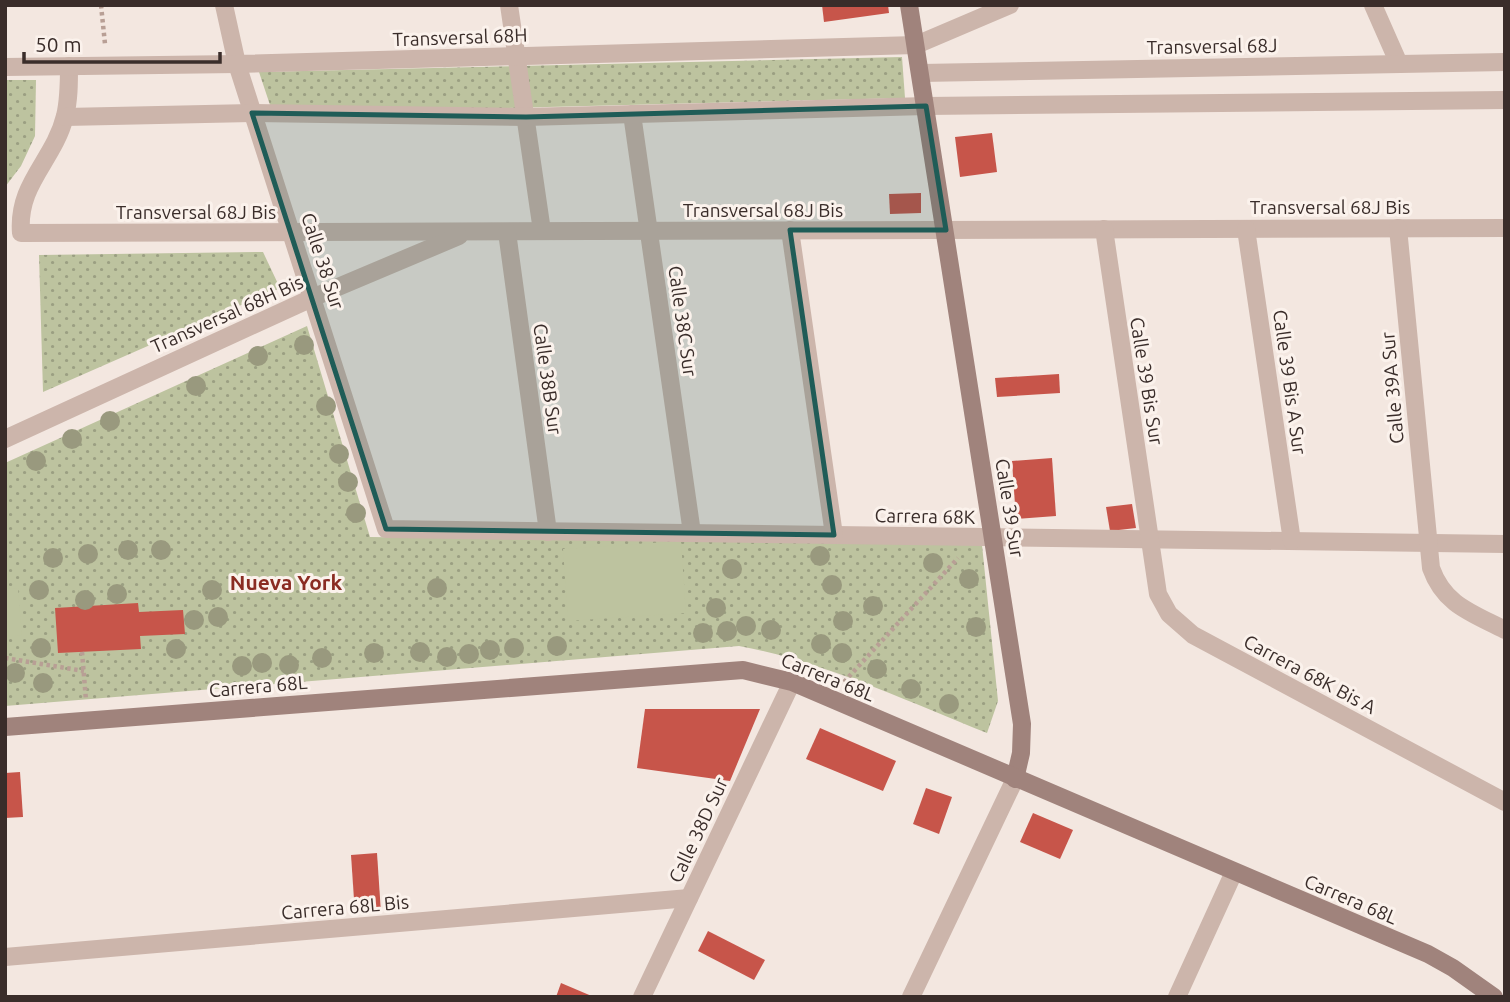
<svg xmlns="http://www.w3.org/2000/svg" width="1510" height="1002" viewBox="0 0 1510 1002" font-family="Ubuntu,sans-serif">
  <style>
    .green { fill: url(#green-dots) }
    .pitch { fill: #bdc39f }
    .building { fill: #c7554a }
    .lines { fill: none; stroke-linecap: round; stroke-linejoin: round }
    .path { stroke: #b89f95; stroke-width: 4.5; stroke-dasharray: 3.5 3.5; stroke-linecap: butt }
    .street { stroke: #ccb5ab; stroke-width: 18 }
    .secondary { stroke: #a0837c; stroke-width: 18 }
    .tree { fill: #99997e }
    .marked { fill: #1f5c57; fill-opacity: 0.2; stroke: #1f5c57; stroke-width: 5; stroke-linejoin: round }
    .labels { text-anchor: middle; stroke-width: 6; stroke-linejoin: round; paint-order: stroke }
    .street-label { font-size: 19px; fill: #3a2d2a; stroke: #fbf2ec }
    .neighbourhood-label { font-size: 21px; font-weight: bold; fill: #8a2b22; stroke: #fbf2ec }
  </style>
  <defs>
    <pattern id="green-dots" width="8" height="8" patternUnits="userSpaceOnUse" patternTransform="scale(1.75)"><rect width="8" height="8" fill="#bdc39f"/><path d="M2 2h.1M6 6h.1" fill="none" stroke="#9b9f82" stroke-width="1.8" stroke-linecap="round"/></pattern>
  </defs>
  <rect width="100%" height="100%" fill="#f3e7e0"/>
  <!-- green -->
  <g class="green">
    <polygon points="902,57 905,98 273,114 259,72"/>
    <polygon points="5,80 36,80 35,136 21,166 5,187"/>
    <polygon points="263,252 280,288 43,392 39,255"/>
    <path d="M 307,326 L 370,537 L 982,545 L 998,701 L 987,733 C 906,701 825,662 739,646 L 5,706 L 5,463 Z"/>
  </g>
  <!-- pitch -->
  <g class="pitch">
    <polygon points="681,541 686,613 568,621 563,549"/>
    <polygon points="18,588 22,635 5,636 5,589"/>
  </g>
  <!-- building -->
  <g class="building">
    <polygon points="822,5 888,5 889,13 824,22"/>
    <polygon points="992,133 997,172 960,177 955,137"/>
    <polygon points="921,193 921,213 890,214 889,194"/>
    <polygon points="1059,374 1060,393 997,397 995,378"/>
    <polygon points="1052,458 1056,516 1016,519 1012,461"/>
    <polygon points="1132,504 1136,528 1110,531 1106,507"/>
    <polygon points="138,603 139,612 183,610 185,634 140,636 141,649 58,653 55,608"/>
    <polygon points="645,709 760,709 730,781 637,768"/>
    <polygon points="820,728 896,761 883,791 806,759"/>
    <polygon points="20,772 23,817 5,818 5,773"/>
    <polygon points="926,788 952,797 939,834 913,824"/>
    <polygon points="1033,813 1073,830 1060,859 1020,842"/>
    <polygon points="377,853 381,913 355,914 351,855"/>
    <polygon points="708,931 765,960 754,980 698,951"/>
    <polygon points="561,983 594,997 556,997"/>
  </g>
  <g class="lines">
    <!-- path -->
    <g class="path">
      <polyline points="101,5 105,44"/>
      <polyline points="82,652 86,700"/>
      <polyline points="5,658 84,671"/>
      <polyline points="844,682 958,558"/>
    </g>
    <!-- street -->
    <g class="street">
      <polyline points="224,5 237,64 386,529 1505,544"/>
      <polyline points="509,5 542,231"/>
      <polyline points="1373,5 1399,64"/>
      <path d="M 69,66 C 69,83 69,100 65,116 C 54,161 17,183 21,233 L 1505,228"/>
      <polyline points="5,67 237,64 916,45 1010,5"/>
      <polyline points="921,73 1505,62"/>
      <polyline points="632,114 692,533"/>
      <polyline points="65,117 252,113 526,117 926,106 1505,100"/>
      <path d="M 1398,228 L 1431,568 C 1444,605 1472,613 1505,630"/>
      <polyline points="1104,229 1158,594 1169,614 1193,635 1505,802"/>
      <polyline points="1246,229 1292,541"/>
      <polyline points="790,230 834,535"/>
      <polyline points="507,232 548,532"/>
      <polyline points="5,439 312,298 459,236"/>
      <polyline points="5,957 689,898"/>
      <polyline points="642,997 792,682"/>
      <polyline points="911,997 1015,779"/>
      <polyline points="1177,997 1234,872"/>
    </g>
    <!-- secondary -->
    <g class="secondary">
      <polyline points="909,5 1022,724 1021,753 1015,779"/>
      <polyline points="5,727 743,670 792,682 1428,954 1453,968 1494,997"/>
    </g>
  </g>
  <!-- trees -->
  <g class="tree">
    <circle cx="304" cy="345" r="10"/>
    <circle cx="258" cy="356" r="10"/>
    <circle cx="196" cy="386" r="10"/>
    <circle cx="326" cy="406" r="10"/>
    <circle cx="110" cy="421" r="10"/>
    <circle cx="72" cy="439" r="10"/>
    <circle cx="339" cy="454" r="10"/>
    <circle cx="36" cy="461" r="10"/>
    <circle cx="348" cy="482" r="10"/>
    <circle cx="356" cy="513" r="10"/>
    <circle cx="128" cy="550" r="10"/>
    <circle cx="161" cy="550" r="10"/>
    <circle cx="88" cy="554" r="10"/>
    <circle cx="820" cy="556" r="10"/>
    <circle cx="53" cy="558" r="10"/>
    <circle cx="933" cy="563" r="10"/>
    <circle cx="732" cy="569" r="10"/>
    <circle cx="969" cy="579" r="10"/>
    <circle cx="832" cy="585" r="10"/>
    <circle cx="437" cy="588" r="10"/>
    <circle cx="39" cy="590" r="10"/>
    <circle cx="212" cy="590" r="10"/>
    <circle cx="117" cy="594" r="10"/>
    <circle cx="85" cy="600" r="10"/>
    <circle cx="873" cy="606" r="10"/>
    <circle cx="716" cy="608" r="10"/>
    <circle cx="218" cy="617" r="10"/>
    <circle cx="194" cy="620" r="10"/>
    <circle cx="843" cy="621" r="10"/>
    <circle cx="746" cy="626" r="10"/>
    <circle cx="976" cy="627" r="10"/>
    <circle cx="771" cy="630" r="10"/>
    <circle cx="727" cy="631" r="10"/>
    <circle cx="703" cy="633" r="10"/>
    <circle cx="821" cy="644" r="10"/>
    <circle cx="557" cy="646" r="10"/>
    <circle cx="41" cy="648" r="10"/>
    <circle cx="514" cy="648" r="10"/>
    <circle cx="176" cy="649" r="10"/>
    <circle cx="490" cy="650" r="10"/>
    <circle cx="420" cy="652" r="10"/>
    <circle cx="374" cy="653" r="10"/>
    <circle cx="842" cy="653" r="10"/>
    <circle cx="469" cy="654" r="10"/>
    <circle cx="447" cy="657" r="10"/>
    <circle cx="322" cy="658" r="10"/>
    <circle cx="262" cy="663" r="10"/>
    <circle cx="289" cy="665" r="10"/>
    <circle cx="242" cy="666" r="10"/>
    <circle cx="877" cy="669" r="10"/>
    <circle cx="15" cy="673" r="10"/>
    <circle cx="43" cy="683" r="10"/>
    <circle cx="911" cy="689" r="10"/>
    <circle cx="949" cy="704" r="10"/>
  </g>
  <!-- marked area -->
  <path class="marked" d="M 926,106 L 946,230 L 790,230 L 834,535 L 386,529 L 252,113 L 526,117 Z"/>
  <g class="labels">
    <!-- street labels -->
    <g class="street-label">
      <text transform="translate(460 37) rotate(-2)" y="7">Transversal 68H</text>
      <text transform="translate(1212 46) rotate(-1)" y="7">Transversal 68J</text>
      <text x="1330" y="214">Transversal 68J Bis</text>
      <text x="763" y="217">Transversal 68J Bis</text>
      <text x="196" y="219">Transversal 68J Bis</text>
      <text transform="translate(323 261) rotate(72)" y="7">Calle 38 Sur</text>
      <text transform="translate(227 314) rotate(-24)" y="7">Transversal 68H Bis</text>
      <text transform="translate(683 321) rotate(82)" y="7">Calle 38C Sur</text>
      <text transform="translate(548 379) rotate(82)" y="7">Calle 38B Sur</text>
      <text transform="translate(1147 381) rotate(81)" y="7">Calle 39 Bis Sur</text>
      <text transform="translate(1290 382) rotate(82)" y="7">Calle 39 Bis A Sur</text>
      <text transform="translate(1392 388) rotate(-95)" y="7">Calle 39A Sur</text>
      <text transform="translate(1010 508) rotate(81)" y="7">Calle 39 Sur</text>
      <text transform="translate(925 516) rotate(1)" y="7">Carrera 68K</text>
      <text transform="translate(1310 674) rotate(28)" y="7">Carrera 68K Bis A</text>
      <text transform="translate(828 677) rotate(22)" y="7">Carrera 68L</text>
      <text transform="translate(258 686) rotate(-5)" y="7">Carrera 68L</text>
      <text transform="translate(698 830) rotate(-65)" y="7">Calle 38D Sur</text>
      <text transform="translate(1351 899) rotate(23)" y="7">Carrera 68L</text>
      <text transform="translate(345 907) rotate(-5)" y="7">Carrera 68L Bis</text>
    </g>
    <!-- neighbourhood labels -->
    <g class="neighbourhood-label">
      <text x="286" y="590">Nueva York</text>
    </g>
  </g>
  <!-- border -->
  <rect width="1510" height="1002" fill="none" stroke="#3a2d2a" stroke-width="14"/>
  <!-- scale -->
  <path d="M24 52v10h196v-10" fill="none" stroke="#3a2d2a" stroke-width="3.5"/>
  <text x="35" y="52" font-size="21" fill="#3a2d2a" stroke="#fbf2ec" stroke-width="5" paint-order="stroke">50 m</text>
</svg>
